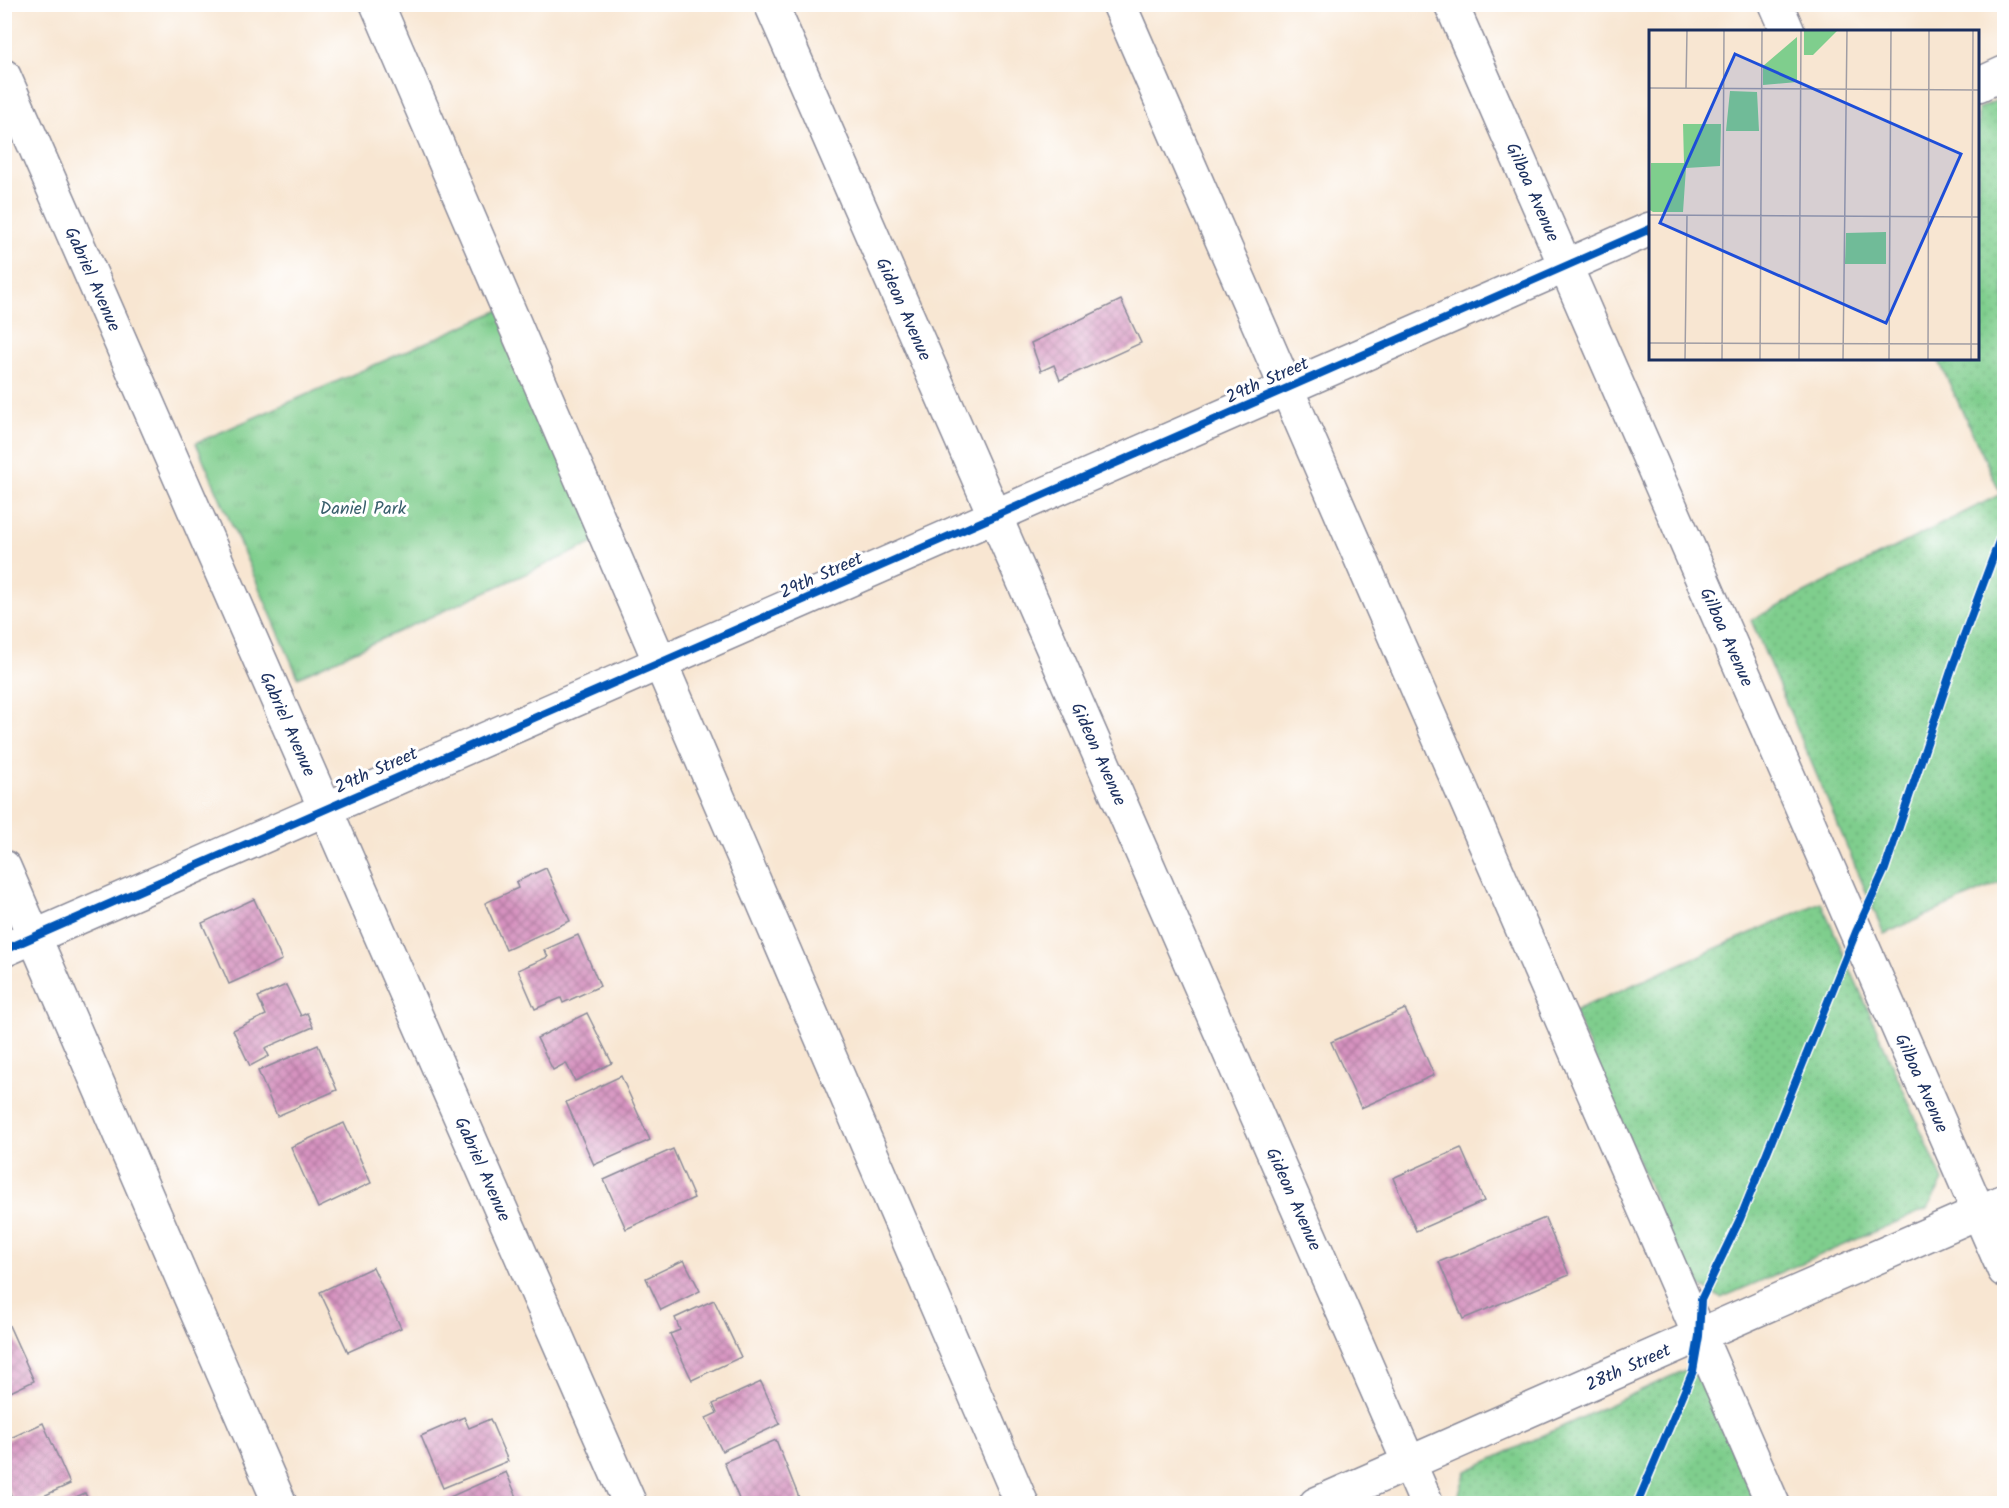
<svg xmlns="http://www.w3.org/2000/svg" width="2009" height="1508" viewBox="0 0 2009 1508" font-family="Kalam,sans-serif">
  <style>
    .grass { fill: url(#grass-dots); stroke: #4d7e76; stroke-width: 1.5 }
    .park { fill: url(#park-tufts); stroke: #4d7e76; stroke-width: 1.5 }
    .building { fill: url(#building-cross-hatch) }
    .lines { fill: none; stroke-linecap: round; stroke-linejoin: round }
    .minor-casing { stroke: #8a8a98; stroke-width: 36 }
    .minor { stroke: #fff; stroke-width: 33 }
    .cycleway-casing { stroke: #fff; stroke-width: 11 }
    .cycleway { stroke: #0057b8; stroke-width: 8 }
    .labels { text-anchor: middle; stroke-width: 6; stroke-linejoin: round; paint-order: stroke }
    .street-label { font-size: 18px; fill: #1b2f5e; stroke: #fff }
    .park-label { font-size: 18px; fill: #395f6c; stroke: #fff }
    .inset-road { fill: none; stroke: #a09da4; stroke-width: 1.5 }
    .view { fill: #1d4ed8; fill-opacity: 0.15; stroke: #1d4ed8; stroke-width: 3 }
    .inset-edge { fill: none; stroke: #1b2f5e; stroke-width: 3 }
  </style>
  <defs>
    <pattern id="grass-dots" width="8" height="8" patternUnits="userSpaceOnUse" patternTransform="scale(1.5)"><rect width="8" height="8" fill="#7fce8d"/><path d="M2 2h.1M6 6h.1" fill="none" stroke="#6db17c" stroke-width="1.8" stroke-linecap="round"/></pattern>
    <pattern id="park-tufts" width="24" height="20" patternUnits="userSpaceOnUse" patternTransform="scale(1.5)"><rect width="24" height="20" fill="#7fce8d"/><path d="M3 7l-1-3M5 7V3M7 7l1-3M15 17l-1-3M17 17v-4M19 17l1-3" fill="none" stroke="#6db17c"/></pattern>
    <pattern id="building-cross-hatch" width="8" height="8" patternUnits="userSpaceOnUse" patternTransform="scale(1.5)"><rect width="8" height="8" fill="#d692bf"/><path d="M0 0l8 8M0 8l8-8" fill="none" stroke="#ad789e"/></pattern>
  </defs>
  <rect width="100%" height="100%" fill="#fff"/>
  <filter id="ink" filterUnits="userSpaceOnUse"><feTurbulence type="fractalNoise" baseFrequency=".0167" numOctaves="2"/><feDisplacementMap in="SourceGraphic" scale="12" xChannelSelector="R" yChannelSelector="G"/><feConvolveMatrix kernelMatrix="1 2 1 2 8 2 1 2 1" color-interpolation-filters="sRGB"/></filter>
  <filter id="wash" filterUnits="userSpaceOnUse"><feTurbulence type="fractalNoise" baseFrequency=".008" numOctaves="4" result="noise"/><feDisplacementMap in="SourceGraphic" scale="24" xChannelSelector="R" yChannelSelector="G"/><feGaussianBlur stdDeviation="1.35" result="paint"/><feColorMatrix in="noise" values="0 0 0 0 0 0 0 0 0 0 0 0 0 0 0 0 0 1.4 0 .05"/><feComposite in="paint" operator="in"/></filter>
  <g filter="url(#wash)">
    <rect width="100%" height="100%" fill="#f8e6d2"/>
    <!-- grass -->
    <g class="grass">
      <polygon points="2004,97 2004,881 1884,934 1751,620 2001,494 1938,359 1978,358 1978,109"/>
      <polygon points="1821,902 1943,1181 1927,1209 1721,1298 1688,1278 1574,1011"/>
      <polygon points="1702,1362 1762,1503 1459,1504 1457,1500 1466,1471"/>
    </g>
    <!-- park -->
    <polygon class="park" points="500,310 598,541 298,677 196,443"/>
    <g id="blocks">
      <!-- building -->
      <g class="building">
        <polygon points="1121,300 1141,343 1060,380 1054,365 1041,371 1031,343"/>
        <polygon points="546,868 570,921 506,950 485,903 518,888 516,882"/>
        <polygon points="254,899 282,960 229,984 202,923"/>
        <polygon points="578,935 600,986 563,1003 561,998 535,1009 518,970 548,957 544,950"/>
        <polygon points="286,985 301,1016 307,1013 313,1027 265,1048 269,1056 250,1066 233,1030 266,1015 258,997"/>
        <polygon points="1405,1009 1434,1075 1361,1108 1331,1042"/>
        <polygon points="587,1013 612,1063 575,1081 566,1063 553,1070 537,1038"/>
        <polygon points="318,1045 337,1090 277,1116 258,1071"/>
        <polygon points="621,1076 650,1140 594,1165 566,1102"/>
        <polygon points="344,1123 371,1183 318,1208 291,1147"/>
        <polygon points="1461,1148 1484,1201 1416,1231 1393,1178"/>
        <polygon points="673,1149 694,1198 626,1229 604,1180"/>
        <polygon points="1545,1218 1569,1275 1463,1319 1439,1262"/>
        <polygon points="684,1260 700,1291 661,1310 646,1278"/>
        <polygon points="373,1267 401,1328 348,1352 320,1292"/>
        <polygon points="714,1300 741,1357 692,1380 670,1334 680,1330 675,1318"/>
        <polygon points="7,1321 34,1381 4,1395 4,1322"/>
        <polygon points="761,1382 780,1424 722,1451 706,1418 717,1413 713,1404"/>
        <polygon points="464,1417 469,1428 490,1419 508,1461 443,1488 421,1436"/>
        <polygon points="43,1423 70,1484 26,1504 15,1504 4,1480 4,1441"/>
        <polygon points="776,1440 800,1500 790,1504 741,1504 724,1462"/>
        <polygon points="506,1472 520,1504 445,1504 443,1500"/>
        <polygon points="85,1493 90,1504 60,1504"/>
      </g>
    </g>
  </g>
  <g filter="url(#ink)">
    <use href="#blocks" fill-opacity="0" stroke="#8a8a98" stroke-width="1.5"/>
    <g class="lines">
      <!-- minor casing -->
      <g class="minor-casing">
        <g id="minor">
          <polyline points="377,4 1022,1504"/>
          <polyline points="771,4 1427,1504"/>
          <polyline points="1119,4 1773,1504"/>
          <polyline points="1451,4 2004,1270"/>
          <polyline points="1776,4 1788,32"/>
          <polyline points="4,76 630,1504"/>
          <polyline points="1978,85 2004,73"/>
          <polyline points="4,867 280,1504"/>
          <polyline points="4,950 1650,229"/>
          <polyline points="1316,1504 2004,1201"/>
        </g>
      </g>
      <!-- minor -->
      <use href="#minor" class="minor"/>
      <!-- cycleway casing -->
      <g class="cycleway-casing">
        <g id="cycleway">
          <polyline points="4,950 1650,229"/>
          <polyline points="1637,1504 1693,1371 1699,1336 1701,1300 1740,1219 1856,932 1885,869 1953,665 2004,528"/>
        </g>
      </g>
      <!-- cycleway -->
      <use href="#cycleway" class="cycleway"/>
    </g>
  </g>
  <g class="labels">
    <!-- street labels -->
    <g class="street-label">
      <text transform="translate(1533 192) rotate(66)" y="6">Gilboa Avenue</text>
      <text transform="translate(93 279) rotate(66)" y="6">Gabriel Avenue</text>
      <text transform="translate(904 309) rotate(66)" y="6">Gideon Avenue</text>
      <text transform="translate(1267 380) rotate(-24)" y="6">29th Street</text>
      <text transform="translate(821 575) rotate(-24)" y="6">29th Street</text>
      <text transform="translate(1727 637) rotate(66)" y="6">Gilboa Avenue</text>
      <text transform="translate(288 724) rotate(66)" y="6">Gabriel Avenue</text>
      <text transform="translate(1099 754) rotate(66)" y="6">Gideon Avenue</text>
      <text transform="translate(376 770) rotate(-24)" y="6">29th Street</text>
      <text transform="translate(1922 1083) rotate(66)" y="6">Gilboa Avenue</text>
      <text transform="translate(483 1169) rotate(66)" y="6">Gabriel Avenue</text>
      <text transform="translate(1294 1199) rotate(66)" y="6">Gideon Avenue</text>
      <text transform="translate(1628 1367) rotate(-24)" y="6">28th Street</text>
    </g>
    <!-- park labels -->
    <g class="park-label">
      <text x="363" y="514">Daniel Park</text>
    </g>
  </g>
  <!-- overview -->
  <g transform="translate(1649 30)">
    <rect width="330" height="330" fill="#f8e6d2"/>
    <path d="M 155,0 L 189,0 L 164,25 L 155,25 ZM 148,7 L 148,52 L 114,55 L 114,36 ZM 81,61 L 108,62 L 110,101 L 77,101 ZM 34,94 L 72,94 L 71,136 L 37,138 L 34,182 L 4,182 L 1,180 L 2,133 L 35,133 Z" fill="#7fce8d"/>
    <path d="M 237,202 L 237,234 L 196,234 L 197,203 Z" fill="#7fce8d"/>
    <path class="inset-road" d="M 0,58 L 330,60M 37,58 L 38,0M 0,185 L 330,187M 0,313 L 330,314M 36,330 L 38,185M 73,330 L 75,0M 111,330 L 113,0M 150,330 L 152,0M 194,330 L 198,0M 240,330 L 242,0M 279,330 L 280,0M 322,330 L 324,0"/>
    <path class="view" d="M 86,24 L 312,124 L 237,293 L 11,193 Z"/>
    <rect width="330" height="330" class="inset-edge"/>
  </g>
  <!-- margin -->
  <rect width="2009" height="1508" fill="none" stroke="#fff" stroke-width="24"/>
</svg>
